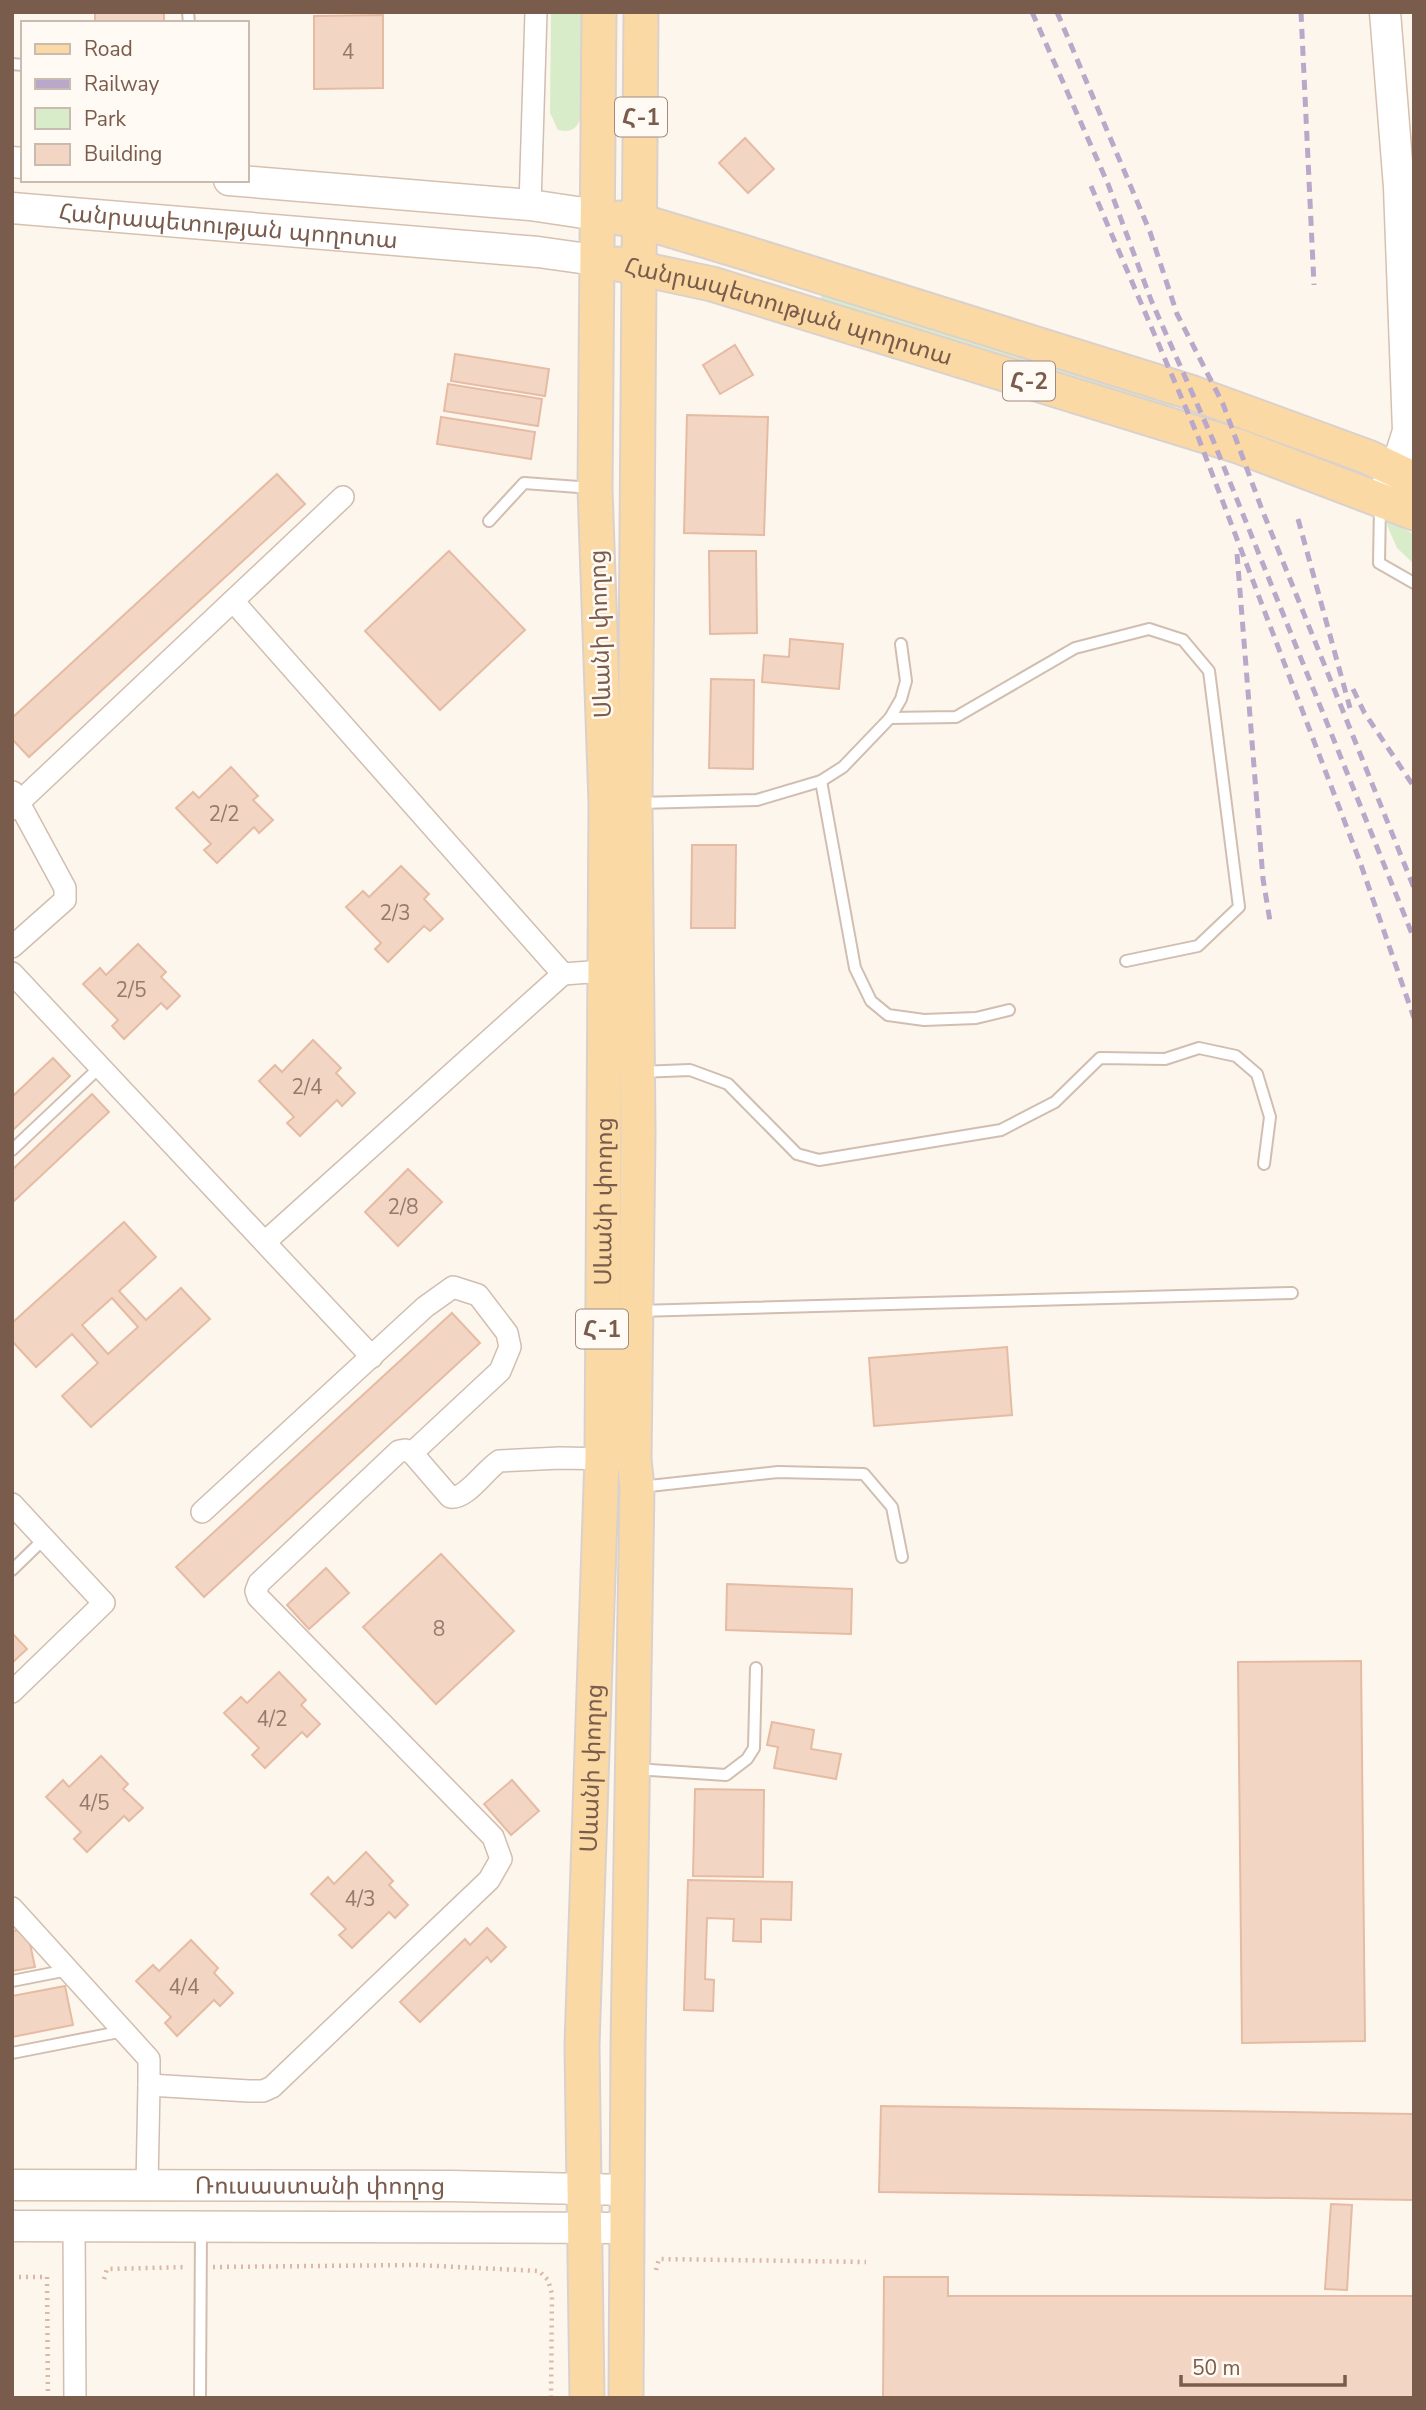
<svg xmlns="http://www.w3.org/2000/svg" width="1426" height="2410" viewBox="0 0 1426 2410" font-family="'Nunito Sans','Noto Sans Armenian',sans-serif">
  <style>
    .green { fill: #d8ecc9 }
    .building { fill: #f3d5c3; stroke: #e6bba3; stroke-width: 2; fill-rule: evenodd }
    .lines { fill: none; stroke-linecap: round; stroke-linejoin: round }
    .lane-casing { stroke: #d1beb0; stroke-width: 14 }
    .street-casing { stroke: #d1beb0; stroke-width: 24 }
    .secondary-casing { stroke: #d6c0b0; stroke-width: 33 }
    .primary-casing { stroke: #dad1cd; stroke-width: 37 }
    .path { stroke: #d9b8a5; stroke-width: 4.5; stroke-dasharray: 2 5; stroke-linecap: butt }
    .lane { stroke: #fff; stroke-width: 10 }
    .street { stroke: #fff; stroke-width: 21 }
    .secondary { stroke: #fff; stroke-width: 30 }
    .primary { stroke: #fbd9a5; stroke-width: 33 }
    .rail { stroke: #b9a8c9; stroke-width: 5; stroke-dasharray: 10 7; stroke-linecap: butt }
    .labels { text-anchor: middle; stroke-width: 5; stroke-linejoin: round; paint-order: stroke }
    .number-label { font-size: 21px; fill: #987a6a }
    .shield { fill: #fffaf3; stroke: #a28b7f; stroke-width: 2 }
    .shield-label { font-size: 23px; font-weight: bold; fill: #7a5c4d }
    .street-label { font-size: 24px; fill: #7a5c4d; stroke: #fffaf3 }
  </style>
  <rect width="100%" height="100%" fill="#fdf6ec"/>
  <!-- green -->
  <g class="green">
    <path d="M 551,12 L 583,12 L 582,113 C 579,126 573,134 558,130 L 550,113 Z"/>
    <polygon points="822,294 1173,406 1170,415 819,303"/>
    <polygon points="1388,521 1414,534 1414,564 1397,548 1387,525"/>
  </g>
  <!-- building -->
  <g class="building">
    <rect x="95" y="12" width="69" height="11"/>
    <polygon points="383,15 383,88 314,89 314,16"/>
    <polygon points="745,138 774,169 748,193 719,163"/>
    <polygon points="735,345 753,375 720,394 703,365"/>
    <polygon points="455,354 549,369 545,396 451,381"/>
    <polygon points="448,384 542,399 538,426 444,411"/>
    <polygon points="687,415 768,417 764,535 684,533"/>
    <polygon points="441,417 535,432 531,459 437,444"/>
    <polygon points="277,474 305,504 29,757 12,739 12,718"/>
    <polygon points="449,551 525,630 440,710 365,631"/>
    <polygon points="709,551 756,551 757,633 710,634"/>
    <polygon points="790,639 843,644 839,689 762,682 764,655 789,657"/>
    <polygon points="711,679 754,680 753,769 709,768"/>
    <polygon points="231,767 258,796 253,800 273,820 259,833 254,827 217,863 204,850 211,844 176,808 193,792 199,798"/>
    <polygon points="692,845 736,845 735,928 691,928"/>
    <polygon points="401,866 429,894 424,899 443,919 430,931 424,926 388,962 375,949 381,943 346,907 363,891 369,897"/>
    <polygon points="138,944 166,972 161,977 180,996 167,1009 161,1003 124,1039 112,1026 118,1020 83,984 100,968 106,975"/>
    <polygon points="313,1040 341,1068 336,1073 355,1093 342,1106 337,1100 300,1136 287,1123 294,1117 259,1081 275,1065 282,1072"/>
    <polygon points="53,1058 70,1076 12,1131 12,1097"/>
    <polygon points="92,1094 109,1112 12,1203 12,1170"/>
    <polygon points="408,1169 442,1202 398,1246 365,1212"/>
    <path d="M 124,1222 L 156,1257 L 119,1291 L 146,1320 L 181,1288 L 210,1319 L 91,1427 L 62,1396 L 98,1363 L 72,1334 L 36,1367 L 12,1341 L 12,1323 ZM 112,1298 L 138,1327 L 108,1354 L 82,1325 Z"/>
    <polygon points="452,1313 480,1343 204,1597 176,1567"/>
    <polygon points="1007,1347 1012,1415 874,1426 869,1358"/>
    <polygon points="441,1554 514,1631 436,1704 363,1627"/>
    <polygon points="326,1568 349,1593 309,1629 287,1605"/>
    <polygon points="727,1584 852,1589 851,1634 726,1630"/>
    <polygon points="12,1633 27,1649 12,1663"/>
    <polygon points="1361,1661 1365,2041 1242,2043 1238,1662"/>
    <polygon points="279,1672 306,1700 301,1705 320,1724 307,1737 302,1732 265,1768 252,1755 259,1748 224,1713 241,1697 247,1703"/>
    <polygon points="772,1722 814,1730 811,1749 841,1754 836,1779 774,1768 778,1747 767,1745"/>
    <polygon points="101,1756 128,1784 123,1789 143,1808 129,1821 124,1816 87,1852 74,1839 81,1832 46,1797 63,1780 69,1787"/>
    <polygon points="512,1780 539,1811 511,1835 484,1804"/>
    <polygon points="695,1789 764,1790 763,1877 693,1876"/>
    <polygon points="366,1852 393,1881 389,1885 408,1905 395,1918 389,1912 352,1948 339,1935 346,1929 311,1894 328,1877 334,1884"/>
    <polygon points="688,1880 792,1882 791,1920 761,1919 761,1942 733,1941 734,1919 707,1918 705,1979 714,1980 713,2011 684,2010"/>
    <polygon points="487,1928 506,1947 491,1962 487,1957 420,2022 400,2002 465,1939 470,1945"/>
    <polygon points="19,1930 29,1939 35,1967 12,1971 12,1931"/>
    <polygon points="191,1940 218,1968 214,1973 233,1993 220,2006 214,2000 177,2036 165,2023 171,2017 136,1981 153,1965 159,1971"/>
    <polygon points="65,1986 73,2025 12,2037 12,1996"/>
    <polygon points="881,2106 1414,2114 1414,2200 879,2192"/>
    <polygon points="1331,2204 1352,2205 1347,2290 1325,2289"/>
    <polygon points="884,2277 948,2277 948,2296 1414,2296 1414,2398 883,2398"/>
  </g>
  <g class="lines">
    <!-- lane casing -->
    <g class="lane-casing">
      <g id="lane">
        <polyline points="188,12 189,23"/>
        <polyline points="12,64 23,65"/>
        <polyline points="1380,505 1379,563 1414,583"/>
        <polyline points="489,521 524,483 592,488"/>
        <polyline points="890,718 956,717 1075,648 1149,629 1183,640 1209,671 1239,907 1198,946 1126,961"/>
        <polyline points="821,781 855,968 871,1001 888,1015 924,1020 976,1018 1009,1010"/>
        <polyline points="638,803 757,800 821,781 843,767 890,718 901,699 906,681 901,644"/>
        <polyline points="639,1072 690,1070 728,1084 797,1154 819,1160 1001,1130 1055,1102 1100,1058 1165,1059 1199,1048 1236,1056 1257,1074 1270,1117 1264,1164"/>
        <polyline points="12,1150 101,1066"/>
        <polyline points="638,1311 1292,1293"/>
        <polyline points="640,1487 778,1472 864,1474 892,1507 902,1557"/>
        <polyline points="12,1570 45,1538"/>
        <polyline points="635,1769 726,1775 747,1759 754,1748 756,1668"/>
        <polyline points="12,1981 68,1970"/>
        <polyline points="12,2053 124,2031"/>
        <polyline points="200,2398 201,2229"/>
      </g>
    </g>
    <!-- street casing -->
    <g class="street-casing">
      <g id="street">
        <polyline points="530,205 536,12"/>
        <polyline points="233,601 563,974 604,971"/>
        <polyline points="12,809 343,497"/>
        <polyline points="12,947 65,900 65,888 13,792"/>
        <polyline points="12,973 372,1357"/>
        <polyline points="265,1242 563,974"/>
        <polyline points="12,1504 104,1603 12,1692"/>
        <polyline points="202,1512 425,1307 453,1287 478,1295 507,1333 510,1347 500,1371 412,1453"/>
        <polyline points="12,1908 149,2059 149,2085"/>
        <path d="M 147,2186 L 149,2085 L 249,2091 L 263,2091 L 272,2087 L 489,1880 L 501,1859 L 493,1837 L 258,1597 L 256,1591 L 259,1583 L 399,1451 L 405,1450 L 412,1453 L 450,1497 C 466,1500 485,1470 499,1461 L 560,1458 L 612,1459"/>
        <polyline points="74,2226 75,2398"/>
      </g>
    </g>
    <!-- secondary casing -->
    <g class="secondary-casing">
      <g id="secondary">
        <polyline points="12,162 23,163"/>
        <polyline points="229,180 530,205 597,215"/>
        <path id="s1" d="M 12,208 L 538,252 L 595,260"/>
        <polyline points="1385,489 1396,469 1408,431 1399,187 1385,12"/>
        <path id="s2" d="M 12,2185 L 450,2186 L 627,2190"/>
        <polyline points="12,2226 626,2228"/>
      </g>
    </g>
    <!-- primary casing -->
    <g class="primary-casing">
      <g id="primary">
        <polyline points="619,218 640,221 743,252 1193,393 1368,457 1414,479"/>
        <path id="s3" d="M 618,264 L 712,284 L 1238,446 L 1414,513"/>
        <path id="s4" d="M 587,2398 L 582,2045 L 602,1458 L 606,803 L 595,489 L 599,12"/>
        <polyline points="626,2398 628,2047 637,1487 634,1460 638,1133 635,803 641,12"/>
      </g>
    </g>
    <!-- path -->
    <g class="path">
      <polyline points="213,2267 416,2265 539,2271 548,2280 552,2294 551,2398"/>
      <polyline points="656,2270 659,2259 866,2262"/>
      <polyline points="12,2277 47,2277 48,2398"/>
      <polyline points="104,2279 107,2269 187,2267"/>
    </g>
    <!-- lane -->
    <use href="#lane" class="lane"/>
    <!-- street -->
    <use href="#street" class="street"/>
    <!-- secondary -->
    <use href="#secondary" class="secondary"/>
    <!-- primary -->
    <use href="#primary" class="primary"/>
    <!-- rail -->
    <g class="rail">
      <polyline points="1032,12 1108,184 1151,300 1213,440 1414,939"/>
      <polyline points="1057,12 1150,232 1177,314 1223,404 1261,507 1414,888"/>
      <polyline points="1301,12 1314,285"/>
      <polyline points="1091,186 1197,434 1360,862 1414,1018"/>
      <polyline points="1298,519 1350,708"/>
      <polyline points="1237,554 1263,879 1270,921"/>
      <polyline points="1353,689 1364,712 1414,787"/>
    </g>
  </g>
  <g class="labels">
    <!-- number labels -->
    <g class="number-label">
      <text x="348" y="59">4</text>
      <text x="224" y="821">2/2</text>
      <text x="395" y="920">2/3</text>
      <text x="131" y="997">2/5</text>
      <text x="307" y="1094">2/4</text>
      <text x="403" y="1214">2/8</text>
      <text x="439" y="1636">8</text>
      <text x="272" y="1726">4/2</text>
      <text x="94" y="1810">4/5</text>
      <text x="360" y="1906">4/3</text>
      <text x="184" y="1994">4/4</text>
    </g>
    <!-- shield labels -->
    <g class="shield">
      <rect x="615" y="97.5" width="52" height="39" rx="5"/>
      <rect x="1003" y="361.5" width="52" height="39" rx="5"/>
      <rect x="576" y="1309.5" width="52" height="39" rx="5"/>
    </g>
    <g class="shield-label">
      <text x="641" y="125">Հ-1</text>
      <text x="1029" y="389">Հ-2</text>
      <text x="602" y="1337">Հ-1</text>
    </g>
    <!-- street labels -->
    <g class="street-label">
      <text dy="8" stroke="none"><textPath href="#s1" startOffset="217">Հանրապետության պողոտա</textPath></text>
      <text dy="8" stroke="none"><textPath href="#s3" startOffset="177">Հանրապետության պողոտա</textPath></text>
      <text transform="translate(600 634) rotate(-92)" y="8">Սևանի փողոց</text>
      <text dy="8" stroke="none"><textPath href="#s4" startOffset="1197">Սևանի փողոց</textPath></text>
      <text dy="8" stroke="none"><textPath href="#s4" startOffset="630">Սևանի փողոց</textPath></text>
      <text dy="8" stroke="none"><textPath href="#s2" startOffset="308">Ռուսաստանի փողոց</textPath></text>
    </g>
  </g>
  <!-- border -->
  <rect width="1426" height="2410" fill="none" stroke="#7a5c4d" stroke-width="28"/>
  <!-- legend -->
  <rect x="21" y="21" width="228" height="161" fill="#fffaf3" stroke="#cabbb1" stroke-width="2"/>
  <rect x="35" y="44" width="35" height="10" fill="#fbd9a5" stroke="#cabbb1" stroke-width="2"/>
  <text x="84" y="56" font-size="21" fill="#7a5c4d">Road</text>
  <rect x="35" y="79" width="35" height="10" fill="#b9a8c9" stroke="#cabbb1" stroke-width="2"/>
  <text x="84" y="91" font-size="21" fill="#7a5c4d">Railway</text>
  <rect x="35" y="108" width="35" height="21" fill="#d8ecc9" stroke="#cabbb1" stroke-width="2"/>
  <text x="84" y="126" font-size="21" fill="#7a5c4d">Park</text>
  <rect x="35" y="144" width="35" height="21" fill="#f3d5c3" stroke="#cabbb1" stroke-width="2"/>
  <text x="84" y="161" font-size="21" fill="#7a5c4d">Building</text>
  <!-- scale -->
  <path d="M1181 2375v10h164v-10" fill="none" stroke="#7a5c4d" stroke-width="3.5"/>
  <text x="1192" y="2375" font-size="21" fill="#7a5c4d" stroke="#fffaf3" stroke-width="5" paint-order="stroke">50 m</text>
</svg>
